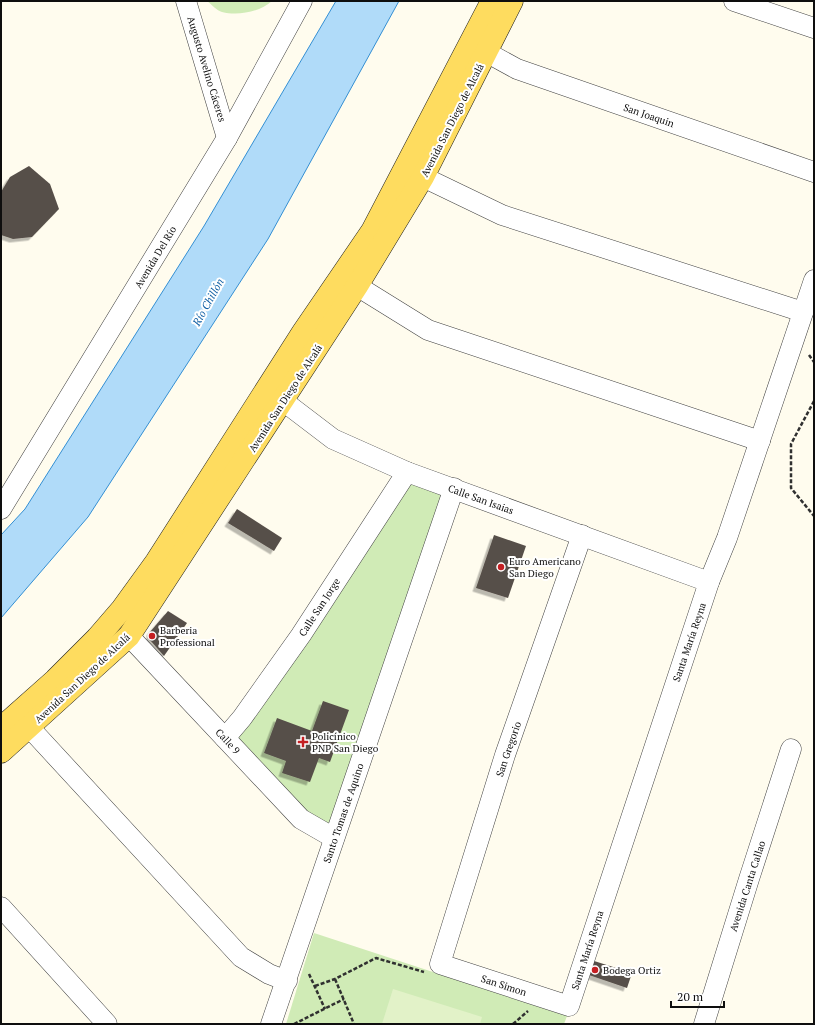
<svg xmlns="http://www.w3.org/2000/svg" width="815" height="1025" viewBox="0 0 815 1025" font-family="'PT Serif',serif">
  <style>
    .green { fill: #d0ebb6 }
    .pitch { fill: #e2f2c8 }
    .water { fill: #b0dbf9; stroke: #348fd3 }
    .building { fill: #574f49; filter: url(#shadow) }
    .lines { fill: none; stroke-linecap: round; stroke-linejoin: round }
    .minor-casing { stroke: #414141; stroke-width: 21 }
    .major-casing { stroke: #1f1f1f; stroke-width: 23 }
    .path { stroke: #303030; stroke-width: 2.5; stroke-dasharray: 4 2; stroke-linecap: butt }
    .minor { stroke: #fff; stroke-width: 20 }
    .major { stroke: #fedc5f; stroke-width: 22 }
    .poi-dot { fill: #c41f22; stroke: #fff; stroke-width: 1.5 }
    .labels { text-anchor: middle; stroke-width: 4; stroke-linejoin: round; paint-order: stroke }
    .street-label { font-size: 10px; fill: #0e0e0e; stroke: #fff }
    .poi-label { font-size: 10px; fill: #0e0e0e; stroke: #fff; text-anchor: start }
    .water-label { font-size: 11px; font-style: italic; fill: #1160a5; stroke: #fff }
  </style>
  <defs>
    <filter id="shadow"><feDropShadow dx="-3.5" dy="3.5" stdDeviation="0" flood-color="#0004"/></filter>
  </defs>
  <rect width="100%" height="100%" fill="#fffcee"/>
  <!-- green -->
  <g class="green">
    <path d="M 207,1 L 272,1 C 260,12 238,16 222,12 C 217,11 211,4 207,1 Z"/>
    <polygon points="408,479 447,493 330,830 304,812 232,739"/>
    <polygon points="314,933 567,1016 564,1024 286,1024"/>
  </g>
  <!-- pitch -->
  <polygon class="pitch" points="393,989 482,1017 480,1024 382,1024"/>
  <!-- water -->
  <polygon class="water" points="336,1 399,1 268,239 88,517 1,618 1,535 25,509 204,226"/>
  <!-- building -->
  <g class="building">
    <polygon points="29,166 50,184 59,209 32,237 13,239 1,235 1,192 10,177"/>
    <polygon points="237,509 282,538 274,551 228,523"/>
    <polygon points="494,535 526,546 508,598 476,588"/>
    <polygon points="168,611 187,623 164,656 150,640 150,632"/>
    <polygon points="323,701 349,710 330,762 319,758 310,782 282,773 286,761 264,753 277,718 312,731"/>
    <polygon points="591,960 632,973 627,988 586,974"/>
  </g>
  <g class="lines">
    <!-- minor casing -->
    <g class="minor-casing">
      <g id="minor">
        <polyline points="186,1 227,138"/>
        <polyline points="734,1 814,28"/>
        <polyline points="486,52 517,69 814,172"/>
        <polyline points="423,177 502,215 803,312"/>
        <polyline points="357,286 428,330 760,441"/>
        <polyline points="270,391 333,439 407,472 709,582"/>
        <polyline points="1,509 227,138 302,1"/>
        <polyline points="582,535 505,755 440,964 569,1006 709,582 727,538 814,280"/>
        <polyline points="129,636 301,819 334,838"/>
        <polyline points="29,727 241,957 269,974 287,981"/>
        <polyline points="225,738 242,718 301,635 407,472"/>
        <polyline points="1,907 107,1024"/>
        <polyline points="271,1024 454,488"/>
        <polyline points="704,1024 749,879 791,749"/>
      </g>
    </g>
    <!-- major casing -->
    <g class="major-casing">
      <g id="major">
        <polyline points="1,728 55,680 97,638 122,609 156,562 303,332 372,231 492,1"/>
        <polyline points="1,752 129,636 357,286 423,177 512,1"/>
      </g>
    </g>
    <!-- path -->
    <g class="path">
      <polyline points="809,355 814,362"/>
      <polyline points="814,401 791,444 791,488 814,516"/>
      <polyline points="309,974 325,1009"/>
      <polyline points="335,979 354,1024"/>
      <polyline points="315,986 335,979 376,958 424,972"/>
      <polyline points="294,1024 344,999"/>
      <polyline points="513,1024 528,1011"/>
    </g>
    <!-- minor -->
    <use href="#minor" class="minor"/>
    <!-- major -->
    <use href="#major" class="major"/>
  </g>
  <!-- markers -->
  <g class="poi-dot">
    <circle cx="501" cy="567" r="4"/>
    <circle cx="152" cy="636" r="4"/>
    <path d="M301 736h4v4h4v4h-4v4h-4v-4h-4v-4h4z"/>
    <circle cx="595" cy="970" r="4"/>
  </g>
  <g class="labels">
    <!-- street labels -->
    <g class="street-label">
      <text transform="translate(207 69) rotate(73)" y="4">Augusto Avelino Cáceres</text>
      <text transform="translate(649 115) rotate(19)" y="4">San Joaquin</text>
      <text transform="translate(452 120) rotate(-63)" y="4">Avenida San Diego de Alcalá</text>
      <text transform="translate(155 257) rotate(-59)" y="4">Avenida Del Río</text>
      <text transform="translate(285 398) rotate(-57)" y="4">Avenida San Diego de Alcalá</text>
      <text transform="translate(481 499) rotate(20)" y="4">Calle San Isaias</text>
      <text transform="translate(319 607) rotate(-57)" y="4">Calle San Jorge</text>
      <text transform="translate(689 642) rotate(-71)" y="4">Santa María Reyna</text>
      <text transform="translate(82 678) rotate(-43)" y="4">Avenida San Diego de Alcalá</text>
      <text transform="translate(228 741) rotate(47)" y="4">Calle 9</text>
      <text transform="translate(508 749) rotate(-71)" y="4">San Gregorio</text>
      <text transform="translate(343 813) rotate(-71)" y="4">Santo Tomas de Aquino</text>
      <text transform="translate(747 886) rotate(-72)" y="4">Avenida Canta Callao</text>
      <text transform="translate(587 950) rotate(-72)" y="4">Santa María Reyna</text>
      <text transform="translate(504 985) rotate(18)" y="4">San Simon</text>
    </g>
    <!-- poi labels -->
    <g class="poi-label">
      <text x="509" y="565">Euro Americano<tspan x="509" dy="12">San Diego</tspan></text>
      <text x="160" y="634">Barberia<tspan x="160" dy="12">Professional</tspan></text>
      <text x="312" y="740">Policínico<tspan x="312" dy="12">PNP San Diego</tspan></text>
      <text x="603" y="974">Bodega Ortiz</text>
    </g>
    <!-- water labels -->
    <g class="water-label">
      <text transform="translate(208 302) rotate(-61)" y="4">Río Chillón</text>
    </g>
  </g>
  <!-- border -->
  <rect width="815" height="1025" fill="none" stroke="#0e0e0e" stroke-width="4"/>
  <!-- scale -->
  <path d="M671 1001v6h53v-6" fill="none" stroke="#0e0e0e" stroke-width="2"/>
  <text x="677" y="1001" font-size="12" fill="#0e0e0e" stroke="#ffffff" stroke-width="3" paint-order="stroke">20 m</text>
</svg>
